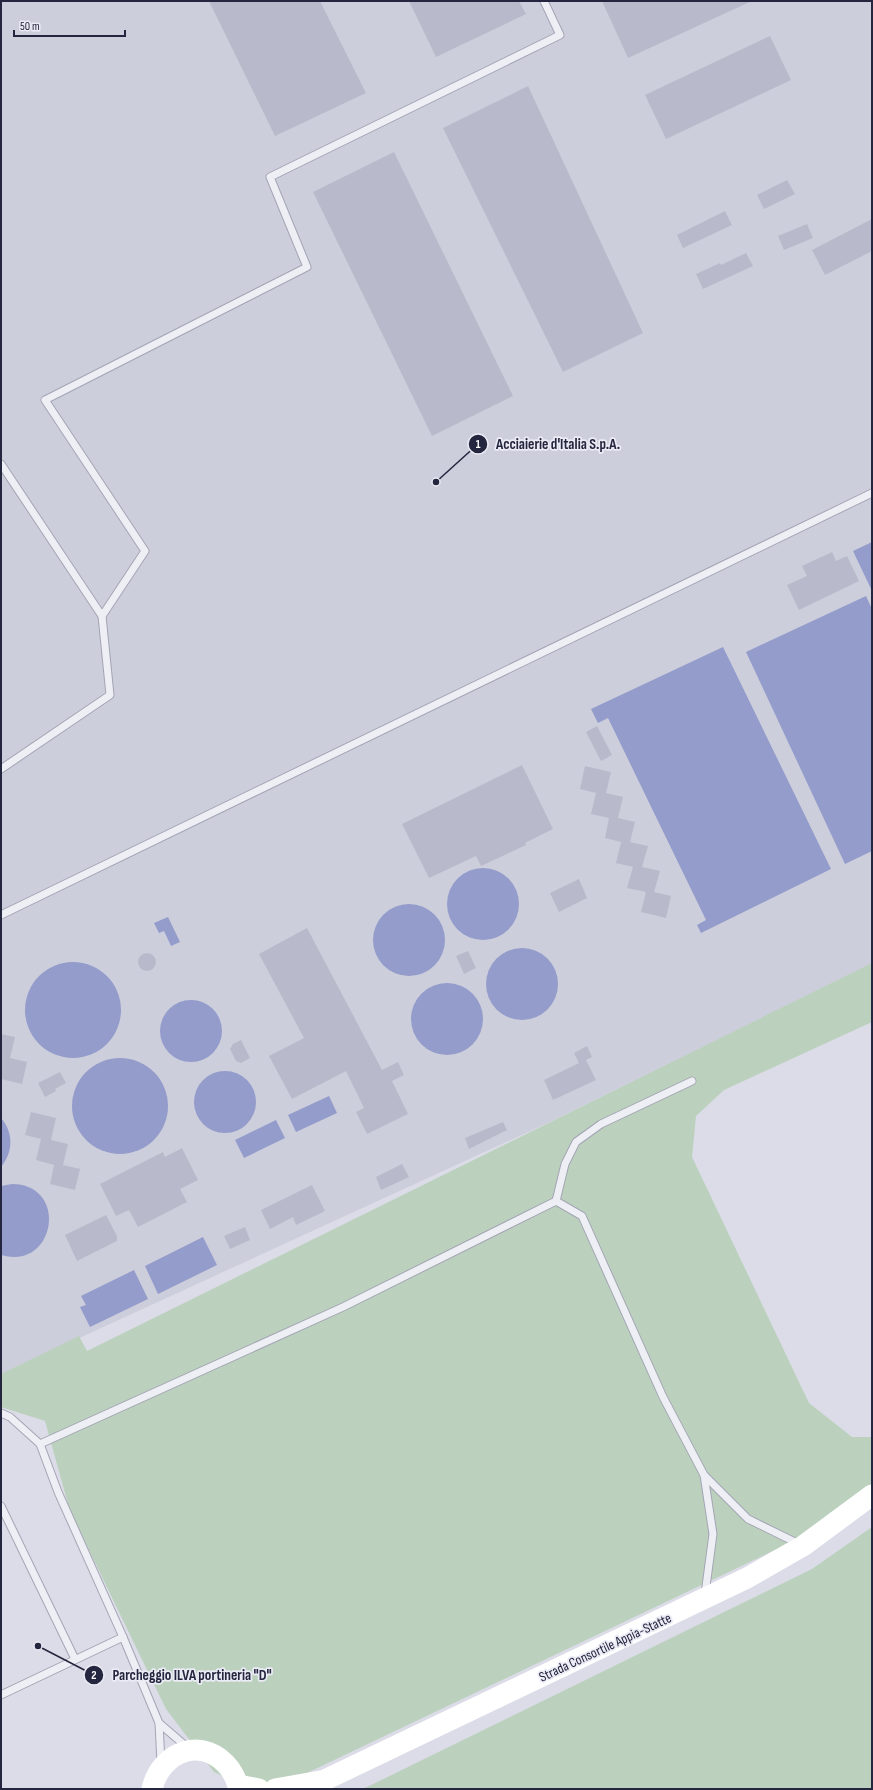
<svg xmlns="http://www.w3.org/2000/svg" width="873" height="1790" viewBox="0 0 873 1790" font-family="'Sofia Sans Condensed',sans-serif">
  <style>
    .built { fill: #cdcedc }
    .green { fill: #bbd1bd }
    .water { fill: #939cca }
    .building { fill: #b8b9ca }
    .lines { fill: none; stroke-linecap: round; stroke-linejoin: round }
    .lane-casing { stroke: #a4a5b4; stroke-width: 9 }
    .lane { stroke: #eeeef5; stroke-width: 7 }
    .secondary { stroke: #fff; stroke-width: 21 }
    .labels { text-anchor: middle; stroke-width: 3.5; stroke-linejoin: round; paint-order: stroke }
    .street-label { font-size: 14px; fill: #24253e; stroke: #eaebf4 }
    .leader { fill: none; stroke: #24253e; stroke-width: 1.5 }
    .callout-dot { fill: #24253e; stroke: #eaebf4; stroke-width: 1.5 }
    .mark-label { font-size: 12px; text-anchor: middle; font-weight: bold; fill: #fff }
    .callout-label { font-size: 15px; text-anchor: middle; font-weight: bold; fill: #24253e; stroke: #eaebf4; stroke-width: 3.5; stroke-linejoin: round; paint-order: stroke }
  </style>
  <rect width="100%" height="100%" fill="#dbdce7"/>
  <!-- built -->
  <polygon class="built" points="1,1 872,1 872,964 550,1122 1,1374"/>
  <!-- green -->
  <g class="green">
    <polygon points="872,963 872,1022 724,1090 696,1116 692,1157 809,1403 852,1437 872,1437 872,1493 834,1522 286,1783 245,1786 214,1772 166,1709 70,1511 45,1421 1,1407 1,1374 79,1336 87,1351"/>
    <polygon points="872,1527 872,1789 363,1789 812,1569"/>
  </g>
  <!-- water -->
  <g class="water">
    <polygon points="872,542 872,591 853,551"/>
    <polygon points="866,596 872,609 872,851 845,864 746,652"/>
    <polygon points="723,647 831,869 701,933 697,925 706,920 608,718 598,723 591,709"/>
    <circle cx="483" cy="904" r="36"/>
    <circle cx="409" cy="940" r="36"/>
    <polygon points="168,917 180,942 171,946 164,931 159,933 154,923"/>
    <circle cx="522" cy="984" r="36"/>
    <circle cx="73" cy="1010" r="48"/>
    <circle cx="447" cy="1019" r="36"/>
    <circle cx="191" cy="1031" r="31"/>
    <circle cx="120" cy="1106" r="48"/>
    <circle cx="225" cy="1102" r="31"/>
    <polygon points="329,1096 337,1113 296,1132 288,1115"/>
    <path d="M 1,1118 C 14,1133 13,1152 1,1167 Z"/>
    <polygon points="276,1120 285,1138 244,1158 235,1140"/>
    <path d="M 12,1184 C 69,1184 56,1271 1,1255 L 1,1186 Z"/>
    <polygon points="203,1237 217,1265 158,1294 145,1266"/>
    <polygon points="134,1270 148,1299 90,1327 80,1307 86,1305 81,1296"/>
  </g>
  <!-- building -->
  <g class="building">
    <polygon points="209,1 320,1 366,93 275,136"/>
    <polygon points="409,1 519,1 526,14 436,57"/>
    <polygon points="602,1 752,1 628,58"/>
    <polygon points="770,36 791,80 666,139 645,95"/>
    <polygon points="528,86 643,333 563,372 443,128"/>
    <polygon points="394,152 513,396 432,436 313,192"/>
    <polygon points="787,180 795,194 764,209 757,195"/>
    <polygon points="725,211 732,225 683,248 677,235"/>
    <polygon points="872,219 872,251 825,275 812,250"/>
    <polygon points="807,224 813,238 784,250 778,236"/>
    <polygon points="746,253 753,266 703,289 696,274 720,263 721,265"/>
    <polygon points="832,552 836,561 847,556 859,581 799,610 787,585 807,576 802,566"/>
    <polygon points="597,726 612,755 601,761 586,732"/>
    <polygon points="522,765 553,829 525,843 526,845 481,866 476,856 429,878 402,824"/>
    <polygon points="585,766 611,772 606,793 623,797 618,818 635,822 630,842 648,846 642,867 660,871 654,892 671,896 666,918 641,912 646,892 627,888 633,867 616,863 621,842 605,838 609,818 591,814 596,793 580,789"/>
    <polygon points="579,879 587,898 559,912 550,893"/>
    <polygon points="307,928 382,1070 398,1062 404,1075 392,1081 408,1114 367,1134 356,1112 364,1108 346,1071 292,1099 269,1056 304,1038 259,954"/>
    <polygon points="468,951 476,968 464,974 456,956"/>
    <circle cx="147" cy="962" r="9"/>
    <polygon points="1,1034 15,1037 10,1058 27,1062 22,1084 1,1079"/>
    <polygon points="241,1040 250,1058 241,1063 236,1061 230,1049 233,1044"/>
    <polygon points="587,1046 592,1057 586,1060 596,1080 553,1100 544,1080 579,1063 574,1053"/>
    <polygon points="60,1072 66,1083 55,1089 56,1091 45,1097 38,1083"/>
    <polygon points="31,1112 56,1118 51,1140 68,1144 63,1165 80,1169 75,1190 50,1184 54,1165 36,1160 41,1139 25,1135"/>
    <polygon points="503,1122 507,1130 469,1149 465,1138"/>
    <polygon points="182,1148 198,1180 180,1189 187,1202 138,1227 129,1210 116,1216 100,1184 163,1152 165,1157"/>
    <polygon points="402,1164 409,1177 381,1190 376,1177"/>
    <polygon points="312,1185 325,1211 296,1225 293,1217 270,1229 261,1210"/>
    <polygon points="106,1215 117,1236 117,1241 77,1261 65,1235"/>
    <polygon points="245,1227 250,1240 230,1249 224,1236"/>
  </g>
  <g class="lines">
    <!-- lane casing -->
    <g class="lane-casing">
      <g id="lane">
        <polyline points="1,464 102,616 145,551 45,400 307,267 270,177 560,35 544,1"/>
        <polyline points="1,769 110,695 102,616"/>
        <polyline points="1,915 872,493"/>
        <polyline points="556,1201 565,1164 576,1142 601,1124 692,1081"/>
        <polyline points="1,1413 10,1417 40,1444 58,1492 123,1637 159,1723 161,1763"/>
        <polyline points="40,1444 343,1307 556,1201 582,1216 663,1397 704,1475 713,1534 705,1594"/>
        <polyline points="704,1475 748,1519 799,1544"/>
        <polyline points="1,1506 75,1659"/>
        <polyline points="1,1695 123,1637"/>
        <polyline points="159,1723 188,1748"/>
      </g>
    </g>
    <!-- lane -->
    <use href="#lane" class="lane"/>
    <!-- secondary -->
    <g class="secondary">
      <polyline points="238,1785 259,1789"/>
      <path d="M 152,1789 C 161,1750 205,1735 230,1769 C 234,1775 238,1782 238,1789"/>
      <polyline points="275,1789 320,1781"/>
      <polyline points="306,1789 747,1578 803,1546 872,1495"/>
    </g>
  </g>
  <g class="labels">
    <!-- street labels -->
    <g class="street-label">
      <text transform="translate(605 1647) rotate(-25)" y="5">Strada Consortile Appia-Statte</text>
    </g>
  </g>
  <!-- callouts -->
  <path class="leader" d="M436 482L478 444M38 1646L94 1675"/>
  <g class="callout-dot">
    <circle cx="436" cy="482" r="4"/>
    <circle cx="38" cy="1646" r="4"/>
    <circle cx="478" cy="444" r="10"/>
    <circle cx="94" cy="1675" r="10"/>
  </g>
  <g class="mark-label">
    <text x="478" y="448">1</text>
    <text x="94" y="1679">2</text>
  </g>
  <g class="callout-label">
    <text x="558" y="449">Acciaierie d'Italia S.p.A.</text>
    <text x="192" y="1680">Parcheggio ILVA portineria "D"</text>
  </g>
  <!-- border -->
  <rect width="873" height="1790" fill="none" stroke="#24253e" stroke-width="4"/>
  <!-- scale -->
  <path d="M14 30v6h111v-6" fill="none" stroke="#24253e" stroke-width="2"/>
  <text x="20" y="30" font-size="12" fill="#24253e" stroke="#eaebf4" stroke-width="3" paint-order="stroke">50 m</text>
</svg>
